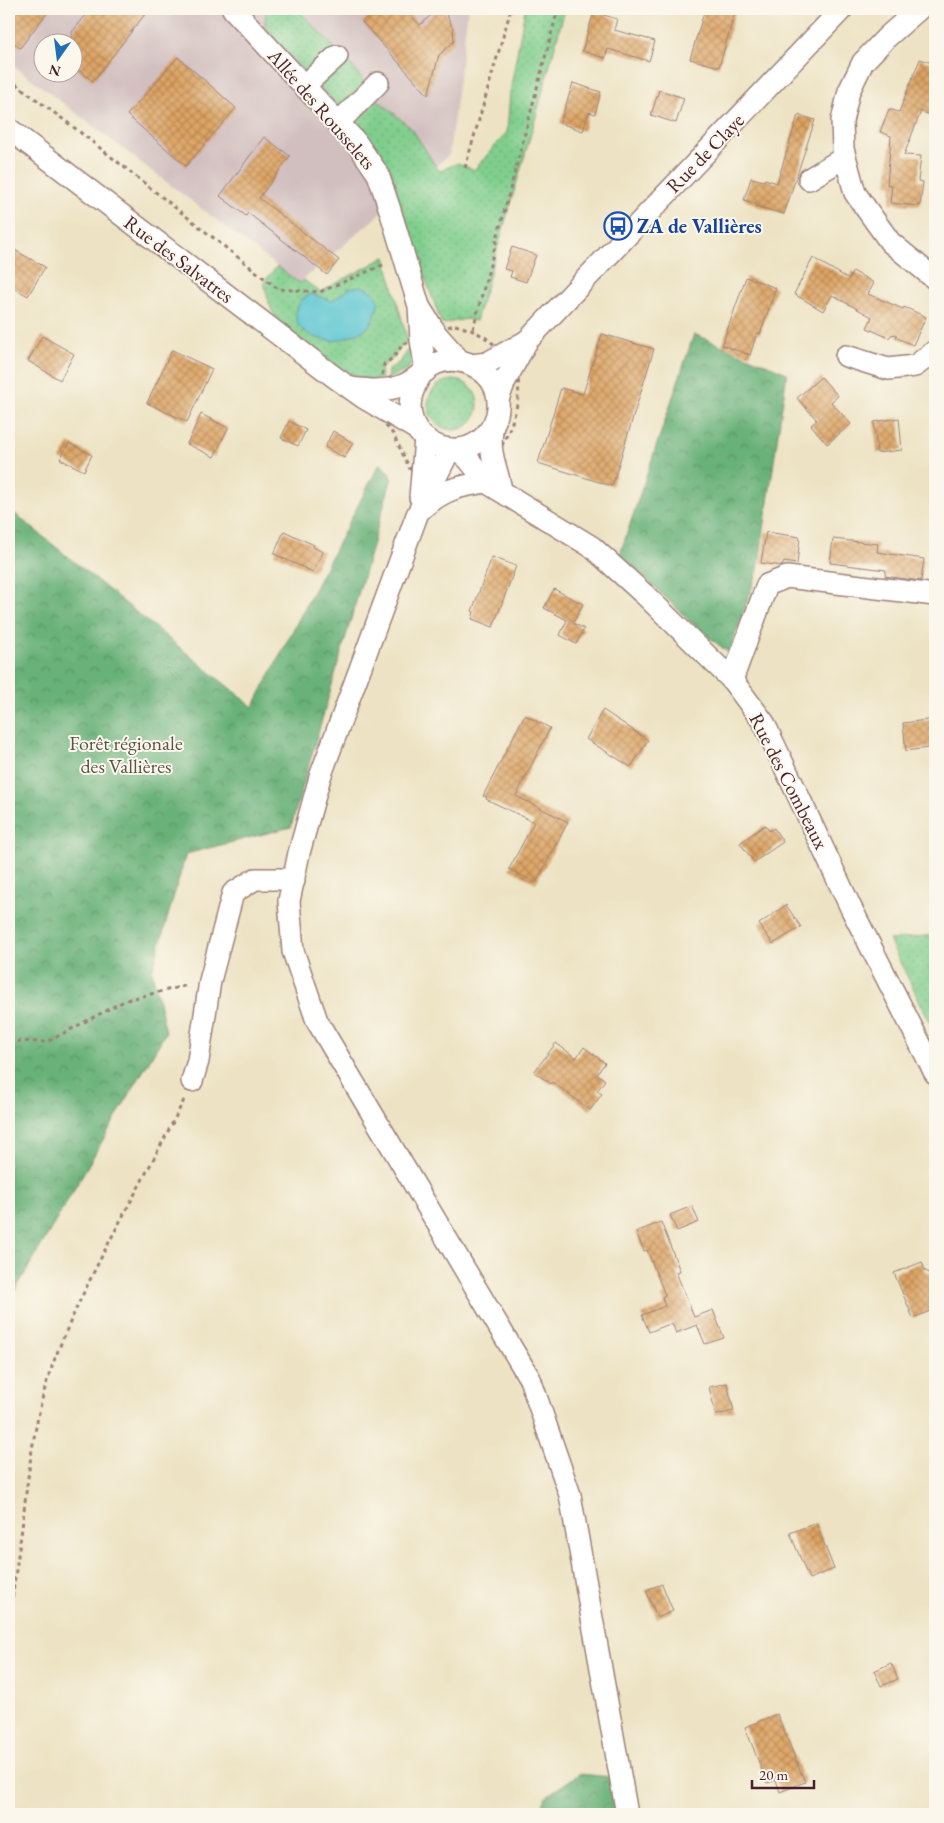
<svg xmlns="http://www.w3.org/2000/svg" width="944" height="1823" viewBox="0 0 944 1823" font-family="'EB Garamond',serif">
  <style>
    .industrial { fill: #d1bfbf; fill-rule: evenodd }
    .grass { fill: url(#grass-dots); stroke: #65765c }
    .forest { fill: url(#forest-crowns); stroke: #596852 }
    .water { fill: #58c5d1; stroke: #51727e }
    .building { fill: url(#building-cross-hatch) }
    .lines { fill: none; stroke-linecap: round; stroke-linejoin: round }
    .minor-casing { stroke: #9c8178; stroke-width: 24 }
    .path { stroke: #9c8178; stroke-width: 3; stroke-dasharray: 4 4; stroke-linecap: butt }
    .minor { stroke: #fff; stroke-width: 21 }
    .labels { text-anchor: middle; stroke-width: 4; stroke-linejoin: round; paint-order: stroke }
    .street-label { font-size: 20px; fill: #4a1f2b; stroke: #fbf7ec }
    .transit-label { font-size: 20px; font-weight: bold; fill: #164399; stroke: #fbf7ec; text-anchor: start }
    .park-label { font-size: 20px; fill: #5a5448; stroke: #fbf7ec }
  </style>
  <defs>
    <pattern id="grass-dots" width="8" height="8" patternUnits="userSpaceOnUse" patternTransform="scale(1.25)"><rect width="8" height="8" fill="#80ce8d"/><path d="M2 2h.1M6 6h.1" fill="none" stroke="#70b07a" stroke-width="1.8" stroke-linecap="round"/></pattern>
    <pattern id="forest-crowns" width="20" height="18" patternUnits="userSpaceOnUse" patternTransform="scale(1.25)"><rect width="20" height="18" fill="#68b178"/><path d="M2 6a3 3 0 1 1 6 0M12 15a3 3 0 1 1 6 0" fill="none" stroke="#588f63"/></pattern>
    <pattern id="building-cross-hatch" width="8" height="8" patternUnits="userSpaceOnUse" patternTransform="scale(1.25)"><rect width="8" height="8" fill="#dda464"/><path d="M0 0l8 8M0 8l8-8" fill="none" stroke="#b58553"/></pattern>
  </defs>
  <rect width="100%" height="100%" fill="#fbf7ec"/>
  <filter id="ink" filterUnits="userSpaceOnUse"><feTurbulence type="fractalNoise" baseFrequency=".02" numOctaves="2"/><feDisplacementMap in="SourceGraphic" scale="10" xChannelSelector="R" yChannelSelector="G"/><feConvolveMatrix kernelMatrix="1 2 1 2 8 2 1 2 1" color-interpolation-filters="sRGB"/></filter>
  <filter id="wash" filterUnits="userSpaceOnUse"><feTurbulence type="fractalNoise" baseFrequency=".0096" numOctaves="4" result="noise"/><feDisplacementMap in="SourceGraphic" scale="20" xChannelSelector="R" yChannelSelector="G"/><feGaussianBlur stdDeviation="1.12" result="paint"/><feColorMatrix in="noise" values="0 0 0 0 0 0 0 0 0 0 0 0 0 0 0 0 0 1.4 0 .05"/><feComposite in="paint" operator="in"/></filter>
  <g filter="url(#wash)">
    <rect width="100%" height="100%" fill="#ede3c4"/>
    <!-- industrial -->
    <path class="industrial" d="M 9,9 L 468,9 L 449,155 L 299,283 L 9,62 ZM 42,42 L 72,42 L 72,72 L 42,72 Z"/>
    <!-- grass -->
    <g class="grass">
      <polygon points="266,9 297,9 335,48 305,73 268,31 265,26"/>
      <polygon points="525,9 565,9 533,127 476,321 466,319 442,324 408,231 390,168 360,133 356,123 358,114 378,100 412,129 439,171 458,163 474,170 507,132 510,92"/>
      <polygon points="347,60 366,84 339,107 320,86"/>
      <path d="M 385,257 L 408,342 C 400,345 398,352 393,358 C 388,362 384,365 380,370 L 382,379 C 377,379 371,380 366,379 C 342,374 293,338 277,319 C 269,309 267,294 264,282 L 277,266 L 299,283 L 304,280 L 320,292 Z"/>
      <polygon points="415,348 416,356 407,370 387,379 388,370 400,362 409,349"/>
      <circle cx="453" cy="405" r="25"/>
      <polygon points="935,935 935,1032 889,940"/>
    </g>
    <!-- forest -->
    <g class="forest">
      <polygon points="694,334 787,373 758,570 729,653 695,626 620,554"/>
      <polygon points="380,463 392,477 291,827 186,854 152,971 166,1032 10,1299 9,1304 9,509 253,707"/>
      <polygon points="579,1774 612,1777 619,1814 539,1814 545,1797"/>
    </g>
    <!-- water -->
    <path class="water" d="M 361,286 L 372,291 L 379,300 C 377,309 374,321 367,328 C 363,331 343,339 338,340 C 323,343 295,333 296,315 C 296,310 299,304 301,300 L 311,294 L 332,301 L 350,288 Z"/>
    <g id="blocks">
      <!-- building -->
      <g class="building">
        <polygon points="9,9 50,9 20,48 9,39"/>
        <polygon points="91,9 149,9 93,81 72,65 72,32"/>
        <polygon points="362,9 405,9 420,25 438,9 444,9 453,28 454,41 439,55 428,95 362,22 368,16"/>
        <polygon points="705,9 736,9 719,67 690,59"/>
        <polygon points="594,12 617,19 614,30 655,41 649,61 608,49 605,58 582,51"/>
        <polygon points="178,57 236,108 186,166 127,115"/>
        <polygon points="920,59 935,64 935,106 932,116 921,111 904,155 921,156 918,181 923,182 920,206 890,203 892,185 887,185 891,136 880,132 889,109 899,112"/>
        <polygon points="573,83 601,92 595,114 589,112 583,131 560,123"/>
        <polygon points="659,90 684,98 676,123 651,115"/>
        <polygon points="798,115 815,120 784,214 756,206 756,204 744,200 751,178 764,181 765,179 777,183"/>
        <polygon points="264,137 290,156 259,198 339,260 327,275 248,213 246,216 220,196"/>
        <polygon points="9,247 45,267 28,296 9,285"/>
        <polygon points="512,247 536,255 526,282 510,277 512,271 504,269"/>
        <polygon points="813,258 849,279 853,271 874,283 868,294 903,309 904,307 926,317 913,345 897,338 896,334 891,335 889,338 867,328 872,317 832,295 823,311 794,294"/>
        <polygon points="746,277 776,288 760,334 757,333 750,355 722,345"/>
        <polygon points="602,334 654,349 612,486 538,463 561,388 583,394"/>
        <polygon points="42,336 74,354 60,380 28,361"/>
        <polygon points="172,350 212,369 187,422 147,403"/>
        <polygon points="821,377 838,396 831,402 851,424 827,444 811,425 817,420 797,398"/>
        <polygon points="201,414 228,428 214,457 187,444"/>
        <polygon points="899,418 902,450 877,453 874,422"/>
        <polygon points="289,421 306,430 298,446 281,438"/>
        <polygon points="333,431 353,443 344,458 325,447"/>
        <polygon points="69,443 92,455 84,471 60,459"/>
        <polygon points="284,531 314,545 313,547 323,552 313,572 274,554"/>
        <polygon points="766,532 800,537 797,564 784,562 782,566 761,563"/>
        <polygon points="833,539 878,544 877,552 924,559 921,581 885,576 886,570 830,563"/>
        <polygon points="492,557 516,566 493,627 472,619 474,612 472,611"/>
        <polygon points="554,589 583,604 573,623 584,629 576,644 560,635 567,620 544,608"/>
        <polygon points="603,710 648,740 631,767 586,739"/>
        <polygon points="524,716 527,716 550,728 516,796 568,822 536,883 509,869 534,822 486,799 487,797 483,796"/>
        <polygon points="935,719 935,747 906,751 903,723"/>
        <polygon points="765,825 769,831 774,828 783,842 754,862 740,843"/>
        <polygon points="786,905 801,927 773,944 759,924"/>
        <polygon points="556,1043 576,1058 584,1047 605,1063 597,1074 605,1080 597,1091 602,1094 590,1110 552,1082 551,1084 534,1072"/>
        <polygon points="692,1206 699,1222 677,1231 670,1215"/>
        <polygon points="661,1222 680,1271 676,1272 694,1317 713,1310 724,1338 705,1344 697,1325 676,1333 672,1323 649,1332 642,1315 665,1306 662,1297 665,1295 647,1250 644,1251 636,1232"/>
        <polygon points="922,1262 925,1271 935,1275 935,1309 913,1318 894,1273"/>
        <polygon points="727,1383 734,1411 716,1415 709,1387"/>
        <polygon points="816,1523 834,1569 809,1579 790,1533"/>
        <polygon points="662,1584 673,1611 657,1618 646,1590"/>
        <polygon points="891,1663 898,1679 881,1686 874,1671"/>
        <polygon points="777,1714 805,1782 780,1792 776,1780 767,1783 745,1727"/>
      </g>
    </g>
  </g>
  <g filter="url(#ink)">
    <use href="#blocks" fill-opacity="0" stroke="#9c8178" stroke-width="1"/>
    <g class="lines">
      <!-- minor casing -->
      <g class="minor-casing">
        <g id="minor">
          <polyline points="233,9 356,142 378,174 390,210 419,306 421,340 426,371"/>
          <polyline points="919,9 887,37 863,62 849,91 842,121 843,149 855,193 890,242 935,279"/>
          <polyline points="304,86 337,56"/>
          <polyline points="338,123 378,83"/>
          <polyline points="9,129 333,376 364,398 415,428"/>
          <polyline points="809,179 845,157"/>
          <polyline points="420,308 437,335 460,361"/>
          <polyline points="846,356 888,369 915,366 935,351"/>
          <polyline points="473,365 487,363 527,341"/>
          <path d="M 351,388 C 369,390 386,392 403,385 C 414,381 422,372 431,366 C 458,351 494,369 498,399 C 499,410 496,422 489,431 C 458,475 382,433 421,375"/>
          <polyline points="498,399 505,381 527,341 842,9"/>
          <path d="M 493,426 C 487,452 497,466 501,490"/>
          <polyline points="450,449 417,515 320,777 299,853 289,901 293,951 317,1021 530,1379 570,1495 627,1814"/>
          <polyline points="457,449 469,460 486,482 592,547 645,595 732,680 764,723 851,908 935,1073"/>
          <polyline points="420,497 425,439"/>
          <path d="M 421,509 C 445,489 456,487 486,482"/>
          <polyline points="732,680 767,585 787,577 935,595"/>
          <polyline points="192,1081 198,1061 210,981 233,893 255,879 284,879 294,881"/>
        </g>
      </g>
      <!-- path -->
      <g class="path">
        <polyline points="9,79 76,129 278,289 320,292 385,264"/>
        <polyline points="465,168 511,9"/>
        <path d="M 455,325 C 481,332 495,341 510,364 C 513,368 517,373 518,378 C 522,407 507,437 493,462 L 476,467 L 437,490 L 423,472 L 410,469 L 393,434 L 382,421 L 382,379 L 384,364 L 393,358 L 403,344 L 437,335 L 447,327 Z"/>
        <polyline points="473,329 558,9"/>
        <polyline points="9,1041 47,1042 126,1000 188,985"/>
        <path d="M 9,1637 C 11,1600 17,1564 22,1528 C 28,1475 35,1410 54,1361 C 89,1270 141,1187 184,1100"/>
        <polyline points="9,1802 11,1814"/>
      </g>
      <!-- minor -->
      <use href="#minor" class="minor"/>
    </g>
  </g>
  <!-- icons -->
  <defs>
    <g id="bus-ring" transform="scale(1.4375)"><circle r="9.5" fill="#fbf7ec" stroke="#1a4fb4" stroke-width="1.5"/><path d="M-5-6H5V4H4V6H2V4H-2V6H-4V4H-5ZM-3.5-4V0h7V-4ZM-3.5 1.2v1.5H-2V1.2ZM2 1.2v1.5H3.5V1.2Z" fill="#1a4fb4"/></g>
  </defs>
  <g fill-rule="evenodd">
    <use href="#bus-ring" x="618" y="226"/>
  </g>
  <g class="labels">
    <!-- street labels -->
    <g class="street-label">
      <text transform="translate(322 109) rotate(49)" y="7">Allée des Rousselets</text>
      <text transform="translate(705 153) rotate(-46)" y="7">Rue de Claye</text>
      <text transform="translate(179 259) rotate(37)" y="7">Rue des Salvatres</text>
      <text transform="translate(789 781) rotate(63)" y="7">Rue des Combeaux</text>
    </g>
    <!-- transit labels -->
    <g class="transit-label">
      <text x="637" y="233">ZA de Vallières</text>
    </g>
    <!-- park labels -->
    <g class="park-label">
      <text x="126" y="750">Forêt régionale<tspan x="126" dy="23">des Vallières</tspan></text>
    </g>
  </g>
  <!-- margin -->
  <rect width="944" height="1823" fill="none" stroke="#fbf7ec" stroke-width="30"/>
  <!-- north arrow -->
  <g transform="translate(58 58) rotate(194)"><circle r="24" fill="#fbf7ec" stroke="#b4a19f"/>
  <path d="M0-4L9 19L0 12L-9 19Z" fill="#1f6fb2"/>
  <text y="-8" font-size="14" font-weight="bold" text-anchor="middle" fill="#4a1f2b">N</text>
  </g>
  <!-- scale -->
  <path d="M752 1780v8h62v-8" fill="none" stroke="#4a1f2b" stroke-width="2.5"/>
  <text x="759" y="1780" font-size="15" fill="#4a1f2b" stroke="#fbf7ec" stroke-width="4" paint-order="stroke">20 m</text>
</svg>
